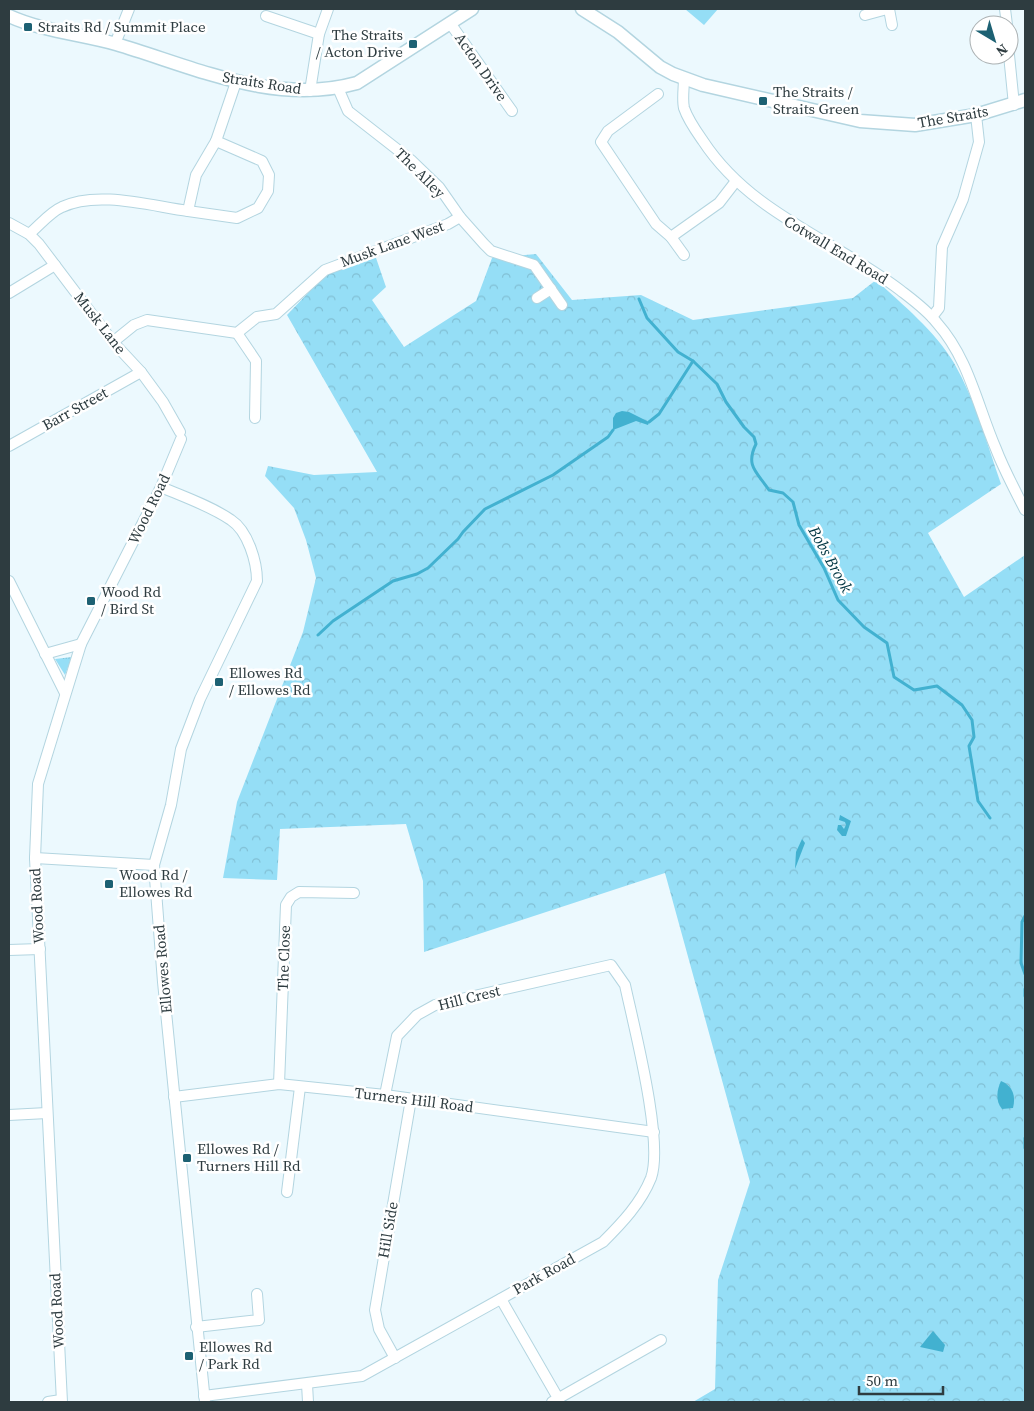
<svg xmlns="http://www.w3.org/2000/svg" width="1034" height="1411" viewBox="0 0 1034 1411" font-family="'Source Serif 4',serif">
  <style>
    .grass { fill: url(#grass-tufts) }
    .park { fill: url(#park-crowns) }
    .pitch { fill: #95def6 }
    .water { fill: #42b1d0 }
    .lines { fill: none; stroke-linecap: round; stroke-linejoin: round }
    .stream { stroke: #42b1d0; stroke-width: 3 }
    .minor-casing { stroke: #b3d5e0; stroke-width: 12 }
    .tertiary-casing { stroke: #b3d5e0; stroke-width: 15 }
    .minor { stroke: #fff; stroke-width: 10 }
    .tertiary { stroke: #fff; stroke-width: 12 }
    .poi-dot { fill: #1d6173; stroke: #fff; stroke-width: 2 }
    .labels { text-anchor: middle; stroke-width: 5; stroke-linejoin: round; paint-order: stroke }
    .poi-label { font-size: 15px; fill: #2e3c40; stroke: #fff; text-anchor: start }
    .street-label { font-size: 15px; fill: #2e3c40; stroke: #fff }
    .water-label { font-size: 16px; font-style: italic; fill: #003542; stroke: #fff }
  </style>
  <defs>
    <pattern id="grass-tufts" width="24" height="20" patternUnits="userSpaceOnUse" patternTransform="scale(1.25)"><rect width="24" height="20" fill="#95def6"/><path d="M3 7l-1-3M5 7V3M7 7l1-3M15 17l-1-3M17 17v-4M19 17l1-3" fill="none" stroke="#81bfd4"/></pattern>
    <pattern id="park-crowns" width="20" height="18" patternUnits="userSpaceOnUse" patternTransform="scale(1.25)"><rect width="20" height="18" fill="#95def6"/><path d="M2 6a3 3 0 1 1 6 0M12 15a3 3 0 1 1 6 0" fill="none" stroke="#81bfd4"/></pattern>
  </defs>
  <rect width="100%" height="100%" fill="#ecf9fe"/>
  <!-- grass -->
  <polygon class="grass" points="72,657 65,675 55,659"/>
  <!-- park -->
  <path class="park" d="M 374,252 L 386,287 L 372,300 L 404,347 L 476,301 L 492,258 L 536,254 L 572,300 L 641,295 L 693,320 L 853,298 L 876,280 C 903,305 935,331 954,363 C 975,399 987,444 1001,484 L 928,533 L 964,597 L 1025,555 L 1025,1402 L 693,1402 L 715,1389 L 718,1280 L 750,1182 L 665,873 L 424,952 L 423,881 L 406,824 L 280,829 L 277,880 L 223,878 L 237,802 L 303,632 L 316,578 L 306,540 L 294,508 L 265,476 L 268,466 L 314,475 L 377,472 L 287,315 L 329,271 Z"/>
  <!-- pitch -->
  <polygon class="pitch" points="685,9 718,9 704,25"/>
  <!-- water -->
  <g class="water">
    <polygon points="622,411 629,412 649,422 648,425 636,421 613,430 613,418 616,413"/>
    <polygon points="840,815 851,821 846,836 842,836 837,830 838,825 841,825 844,829 846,825 845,822 839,820"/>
    <polygon points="802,839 805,843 795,869 796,852"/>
    <path d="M 1001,1081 C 1013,1086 1016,1096 1013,1108 L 1002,1109 C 995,1101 997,1089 1001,1081 Z"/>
    <polygon points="933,1331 945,1345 943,1352 920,1347"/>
  </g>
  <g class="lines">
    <!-- stream -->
    <g class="stream">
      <path d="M 639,299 L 647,318 L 678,352 L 693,361 L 717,384 L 726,402 L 744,427 L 754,437 L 756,444 C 745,466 757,472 769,490 L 783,493 L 793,502 L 799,525 L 824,568 L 838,600 L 864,627 L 887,643 L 894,677 L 914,690 L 937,686 L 962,705 L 972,720 L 974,737 L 969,746 L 978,801 L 990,818"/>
      <polyline points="649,422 659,414 693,361"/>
      <polyline points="318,635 333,621 393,581 417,574 428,568 458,539 463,532 485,509 553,475 608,437 613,430"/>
      <polyline points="1025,916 1022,922 1021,963 1025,974"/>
      <polyline points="1025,989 1025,996"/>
      <polyline points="1025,1138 1025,1148"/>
    </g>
    <!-- minor casing -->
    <g class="minor-casing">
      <g id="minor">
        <polyline points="889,9 892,25"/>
        <polyline points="1005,9 1007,25"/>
        <polyline points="865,15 887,9"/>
        <polyline points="266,16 319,34"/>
        <polyline points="450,23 512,111"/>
        <polyline points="115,44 129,9"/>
        <polyline points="1009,55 1014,105"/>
        <path d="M 684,78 C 684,87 682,100 684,108 C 688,120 696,131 703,141 C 751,214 833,239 900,290 C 913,300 927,310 937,323 C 969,359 977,405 996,449 C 1004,470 1015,490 1025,510"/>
        <polyline points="338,88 348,111 412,161 439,187 460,217 484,244 491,251 534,265 562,305"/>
        <polyline points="310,91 319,34 328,9"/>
        <polyline points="658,94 608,131 601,142 656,224 671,237 684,255"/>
        <polyline points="188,211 237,218 258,208 268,191 269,175 262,161 216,141"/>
        <polyline points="9,223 29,234 39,244 113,342 141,372 163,402 180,432"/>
        <path d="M 29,234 C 39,226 50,212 62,207 C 97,190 151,206 188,211 L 196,175 L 216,141 L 236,82"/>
        <polyline points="671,237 719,203 736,181"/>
        <polyline points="9,293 55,265"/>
        <polyline points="537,298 551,289"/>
        <polyline points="932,317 939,308 942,247 963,199 979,142 976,115"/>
        <polyline points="237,333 256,361 255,418"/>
        <polyline points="113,342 134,325 147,320 237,333 257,317 276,314 325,270 448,224 460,217"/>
        <polyline points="9,446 141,372"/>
        <path d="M 161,487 C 184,497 211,506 231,520 C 248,531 257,562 257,581 L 200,699 L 181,749 L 171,805 L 154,865 L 163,982 L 205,1402"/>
        <polyline points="9,581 65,693"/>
        <polyline points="45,654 81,644"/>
        <polyline points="35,858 154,865"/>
        <polyline points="9,950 40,949"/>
        <polyline points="279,1084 286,905 291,897 299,892 354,893"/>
        <polyline points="174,1097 279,1084 385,1095 654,1132"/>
        <polyline points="9,1115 47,1113"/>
        <polyline points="287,1192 300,1087"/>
        <polyline points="501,1299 558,1398"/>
        <polyline points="196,1327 259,1320 257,1294"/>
        <polyline points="395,1358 379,1329 375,1310 411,1099"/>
        <polyline points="307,1384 308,1402"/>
        <path d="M 204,1396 L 362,1376 L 603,1242 C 622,1223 641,1203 651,1178 C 664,1142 634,1027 625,985 L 611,965 L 435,1005 L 417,1015 L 397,1036 L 385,1095"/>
        <polyline points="48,1402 61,1400"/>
        <polyline points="62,1402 35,858 38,784 81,644 161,487 181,439"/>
        <polyline points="552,1402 661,1340"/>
      </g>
    </g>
    <!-- tertiary casing -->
    <g class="tertiary-casing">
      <g id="tertiary">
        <polyline points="582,9 618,32 660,67 673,74 703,85 860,121 915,125 976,115 1025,100"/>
        <path d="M 9,16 C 42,31 80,34 116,44 C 194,67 274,106 357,83 L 472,9"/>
      </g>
    </g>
    <!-- minor -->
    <use href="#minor" class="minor"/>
    <!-- tertiary -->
    <use href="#tertiary" class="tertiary"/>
  </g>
  <!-- markers -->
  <g class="poi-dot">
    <rect x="23" y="22" width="10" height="10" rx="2.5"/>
    <rect x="408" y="39" width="10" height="10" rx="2.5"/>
    <rect x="758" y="96" width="10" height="10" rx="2.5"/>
    <rect x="86" y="596" width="10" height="10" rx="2.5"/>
    <rect x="214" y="677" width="10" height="10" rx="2.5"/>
    <rect x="104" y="879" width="10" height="10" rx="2.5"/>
    <rect x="182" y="1153" width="10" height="10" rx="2.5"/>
    <rect x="184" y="1351" width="10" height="10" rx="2.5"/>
  </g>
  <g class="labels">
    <!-- poi labels -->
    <g class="poi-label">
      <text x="38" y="32">Straits Rd / Summit Place</text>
      <text x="403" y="40" text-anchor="end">The Straits<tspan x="403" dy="17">/ Acton Drive</tspan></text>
      <text x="773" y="97">The Straits /<tspan x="773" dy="17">Straits Green</tspan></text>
      <text x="101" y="597">Wood Rd<tspan x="101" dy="17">/ Bird St</tspan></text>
      <text x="229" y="678">Ellowes Rd<tspan x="229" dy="17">/ Ellowes Rd</tspan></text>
      <text x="119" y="880">Wood Rd /<tspan x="119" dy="17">Ellowes Rd</tspan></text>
      <text x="197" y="1154">Ellowes Rd /<tspan x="197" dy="17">Turners Hill Rd</tspan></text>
      <text x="199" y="1352">Ellowes Rd<tspan x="199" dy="17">/ Park Rd</tspan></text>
    </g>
    <!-- street labels -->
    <g class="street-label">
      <text transform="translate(481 67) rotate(55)" y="5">Acton Drive</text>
      <text transform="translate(262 83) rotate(9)" y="5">Straits Road</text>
      <text transform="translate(953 117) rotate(-10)" y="5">The Straits</text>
      <text transform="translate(420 173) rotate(45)" y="5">The Alley</text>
      <text transform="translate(392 244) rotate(-20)" y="5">Musk Lane West</text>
      <text transform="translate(836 250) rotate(31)" y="5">Cotwall End Road</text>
      <text transform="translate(100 323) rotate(52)" y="5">Musk Lane</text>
      <text transform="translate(75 409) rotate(-29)" y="5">Barr Street</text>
      <text transform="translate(149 509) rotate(-64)" y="5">Wood Road</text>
      <text transform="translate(37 906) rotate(-93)" y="5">Wood Road</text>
      <text transform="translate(284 958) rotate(-88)" y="5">The Close</text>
      <text transform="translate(163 969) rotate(-95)" y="5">Ellowes Road</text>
      <text transform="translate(469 998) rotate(-14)" y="5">Hill Crest</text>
      <text transform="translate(414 1100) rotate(7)" y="5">Turners Hill Road</text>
      <text transform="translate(388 1230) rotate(-80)" y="5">Hill Side</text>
      <text transform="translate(544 1274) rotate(-29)" y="5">Park Road</text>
      <text transform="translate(57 1311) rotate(-93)" y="5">Wood Road</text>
    </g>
    <!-- water labels -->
    <g class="water-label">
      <text transform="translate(831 559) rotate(61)" y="6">Bobs Brook</text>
    </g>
  </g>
  <!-- border -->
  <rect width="1034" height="1411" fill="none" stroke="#2e3c40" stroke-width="20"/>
  <!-- north arrow -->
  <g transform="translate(994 40) rotate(142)"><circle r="24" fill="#ffffff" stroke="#abb1b3"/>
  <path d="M0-4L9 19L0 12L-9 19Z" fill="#1d6173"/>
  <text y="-8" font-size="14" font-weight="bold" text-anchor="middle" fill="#2e3c40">N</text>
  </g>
  <!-- scale -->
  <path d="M859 1386v8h84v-8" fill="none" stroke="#2e3c40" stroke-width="2.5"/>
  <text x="866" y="1386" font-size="15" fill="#2e3c40" stroke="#ffffff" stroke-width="4" paint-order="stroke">50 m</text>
</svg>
